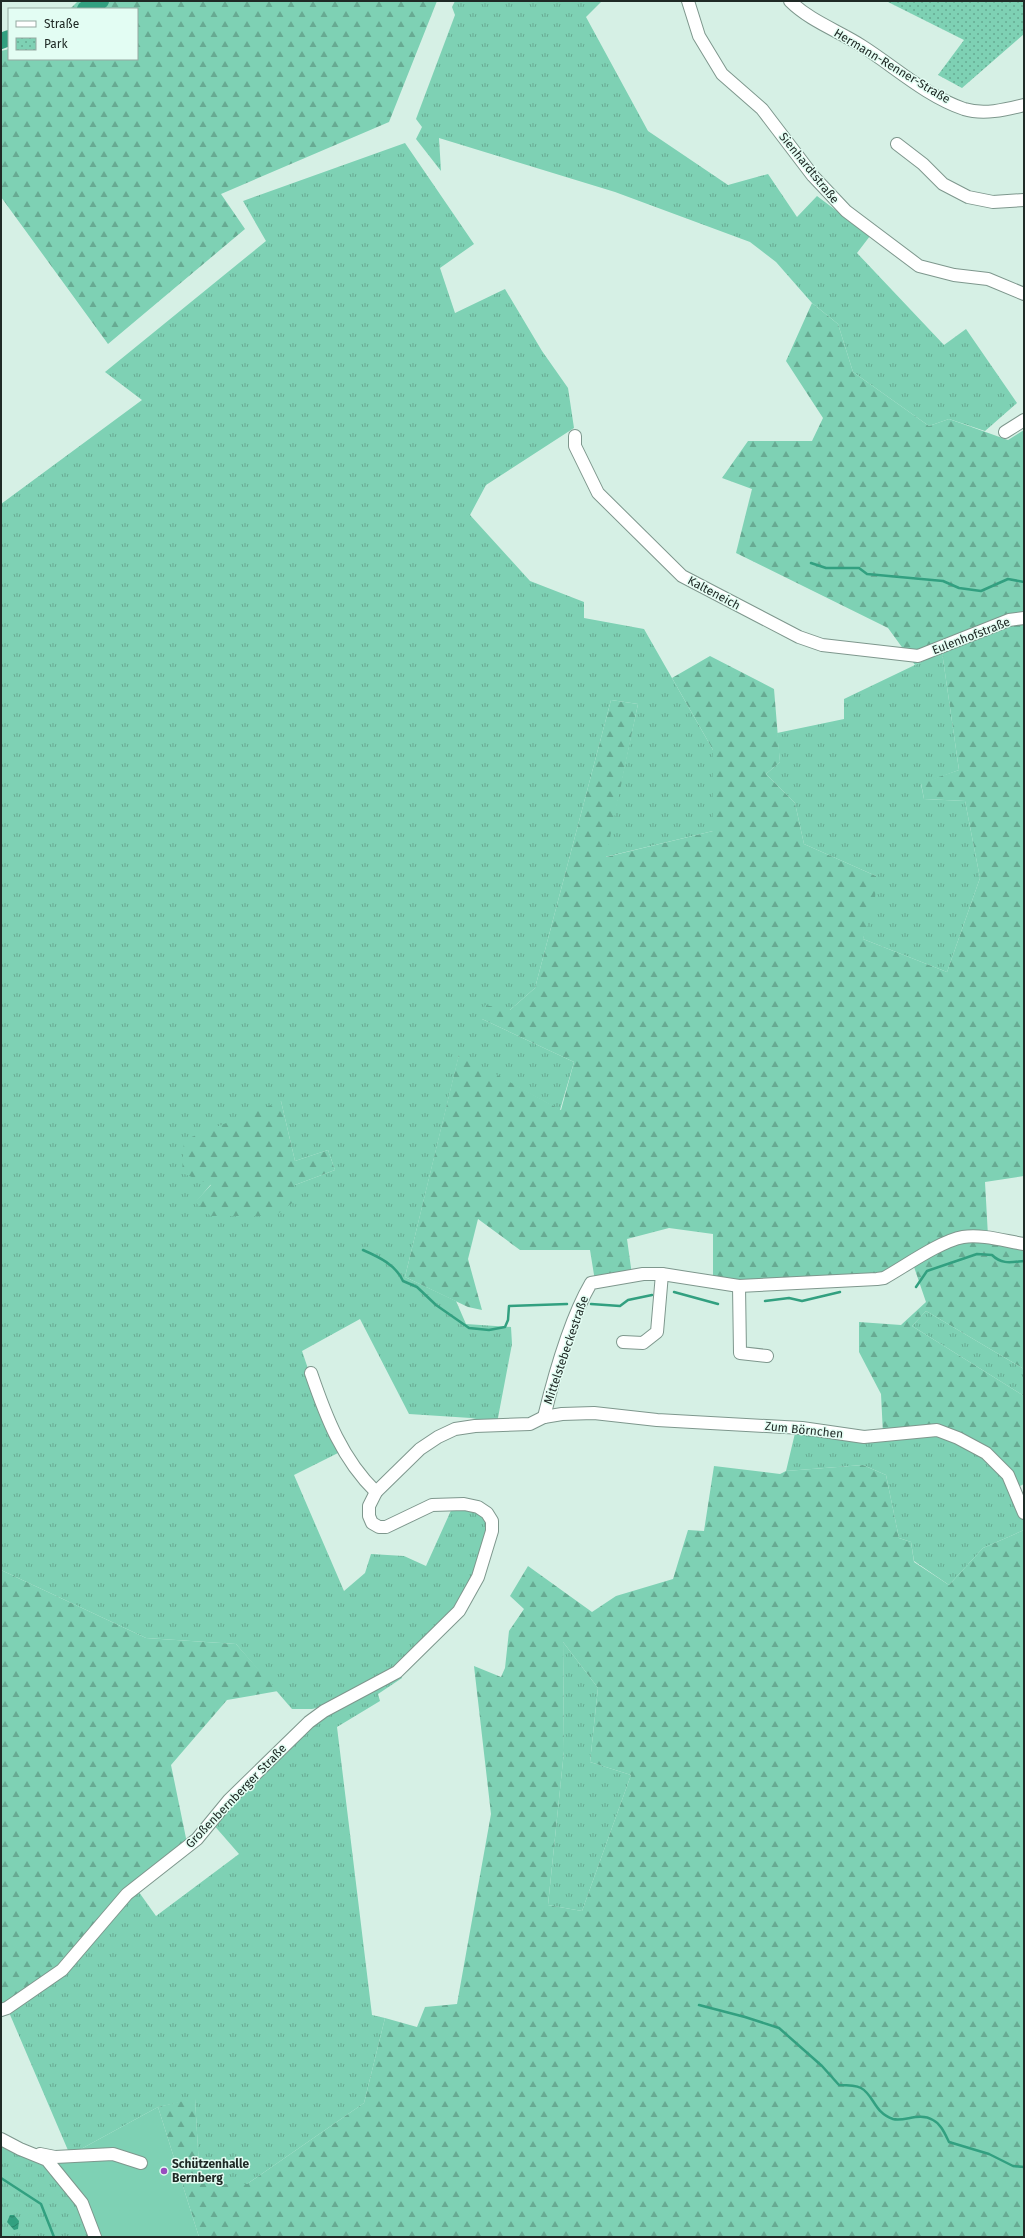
<svg xmlns="http://www.w3.org/2000/svg" width="1025" height="2238" viewBox="0 0 1025 2238" font-family="'Fira Sans',sans-serif">
  <style>
    .grass { fill: url(#grass-tufts); fill-rule: evenodd }
    .forest { fill: url(#forest-firs); fill-rule: evenodd }
    .park { fill: url(#park-dots) }
    .pitch { fill: #7ed1b4 }
    .water { fill: url(#water-waves) }
    .lines { fill: none; stroke-linecap: round; stroke-linejoin: round }
    .stream { stroke: #32a080; stroke-width: 2.5 }
    .river { stroke: #32a080; stroke-width: 16 }
    .minor-casing { stroke: #7e978d; stroke-width: 14 }
    .minor { stroke: #fff; stroke-width: 12 }
    .poi-dot { fill: #984dbe; stroke: #e3fdf3; stroke-width: 1.5 }
    .labels { text-anchor: middle; stroke-width: 3; stroke-linejoin: round; paint-order: stroke }
    .street-label { font-size: 12px; fill: #202a26; stroke: #e3fdf3 }
    .poi-label { font-size: 12px; font-weight: bold; fill: #202a26; stroke: #e3fdf3; text-anchor: start }
  </style>
  <defs>
    <pattern id="grass-tufts" width="24" height="20" patternUnits="userSpaceOnUse"><rect width="24" height="20" fill="#7ed1b4"/><path d="M3 7l-1-3M5 7V3M7 7l1-3M15 17l-1-3M17 17v-4M19 17l1-3" fill="none" stroke="#67aa92"/></pattern>
    <pattern id="forest-firs" width="22" height="20" patternUnits="userSpaceOnUse"><rect width="22" height="20" fill="#7ed1b4"/><path d="M5 1l3.5 6h-7zM16 11l3.5 6h-7z" fill="#67aa92"/></pattern>
    <pattern id="park-dots" width="8" height="8" patternUnits="userSpaceOnUse"><rect width="8" height="8" fill="#7ed1b4"/><path d="M2 2h.1M6 6h.1" fill="none" stroke="#67aa92" stroke-width="1.8" stroke-linecap="round"/></pattern>
    <pattern id="water-waves" width="16" height="10" patternUnits="userSpaceOnUse"><rect width="16" height="10" fill="#32a080"/><path d="M0 5q4-4 8 0t8 0" fill="none" stroke="#2a8369"/></pattern>
  </defs>
  <rect width="100%" height="100%" fill="#d6f0e5"/>
  <!-- grass -->
  <g class="grass">
    <polygon points="455,1 602,1 586,17 648,131 728,185 768,174 797,217 817,196 870,236 857,253 944,345 966,329 1017,403 985,431 949,419 929,426 853,372 838,324 812,303 776,262 750,242 615,192 439,138 441,171 416,139 422,127 416,119 455,15 452,7"/>
    <path d="M 405,143 L 474,244 L 440,268 L 455,313 L 505,289 L 542,351 L 568,388 L 574,428 L 486,485 L 470,515 L 530,581 L 584,602 L 584,618 L 644,629 L 713,750 L 713,831 L 605,857 L 638,704 L 611,700 L 535,988 L 510,1010 L 482,1019 L 574,1062 L 560,1110 L 459,1055 L 405,1277 L 456,1301 L 466,1324 L 511,1327 L 512,1344 L 497,1423 L 471,1418 L 409,1414 L 360,1319 L 302,1351 L 321,1407 L 340,1452 L 294,1475 L 344,1591 L 365,1573 L 371,1554 L 404,1556 L 426,1566 L 453,1506 L 477,1510 L 484,1516 L 487,1528 L 472,1582 L 458,1608 L 396,1668 L 329,1705 L 312,1709 L 292,1709 L 236,1644 L 146,1638 L 1,1570 L 1,504 L 142,400 L 105,372 L 266,241 L 243,201 ZM 281,1101 L 295,1161 L 328,1150 L 335,1170 L 295,1185 L 196,1202 Z"/>
    <polygon points="942,652 959,770 921,784 924,799 965,801 980,878 947,972 863,939 876,876 804,844 795,803 766,774 780,762 777,733 844,719 844,699"/>
    <polygon points="926,1311 1024,1369 1024,1396 912,1326"/>
    <polygon points="796,1429 842,1436 937,1431 987,1459 1013,1488 1024,1516 1024,1530 983,1548 949,1585 914,1561 911,1542 899,1538 886,1475 863,1465 786,1471"/>
    <polygon points="563,1642 598,1688 590,1762 631,1775 582,1911 548,1905 564,1751"/>
    <polygon points="400,1674 402,1678 378,1694 380,1701 337,1727 372,2015 385,2018 364,2103 247,2184 200,2184 195,2099 158,2107 70,2155 8,2010 136,1888 156,1916 239,1854 212,1823 309,1725"/>
    <polygon points="1,2142 45,2162 80,2204 93,2237 1,2237"/>
  </g>
  <!-- forest -->
  <g class="forest">
    <polygon points="78,1 437,1 389,122 221,194 245,229 108,344 1,197 1,51 9,49 9,59 137,59 137,9 70,9"/>
    <polygon points="812,303 838,324 853,372 929,426 949,419 1008,440 1024,430 1024,1176 985,1182 988,1236 1024,1242 1024,1369 926,1311 912,1326 1024,1396 1024,1484 1016,1488 989,1457 937,1428 883,1434 881,1394 859,1352 859,1322 901,1325 926,1302 913,1264 883,1277 713,1281 713,1234 669,1228 627,1239 632,1275 595,1281 590,1250 520,1250 478,1219 468,1259 482,1310 468,1307 405,1277 459,1054 561,1110 574,1062 482,1019 485,1005 510,1010 535,988 611,700 638,704 606,857 713,831 713,750 672,678 710,656 774,689 780,762 766,774 795,803 804,844 876,876 875,901 863,939 947,972 980,878 965,801 924,799 921,783 959,770 942,652 915,665 888,628 736,553 752,489 722,478 748,441 812,441 823,418 786,361"/>
    <polygon points="281,1101 295,1161 328,1150 335,1170 295,1185 296,1200 275,1216 211,1216 195,1202 211,1185 182,1173 184,1140"/>
    <path d="M 863,1465 L 886,1475 L 899,1538 L 911,1542 L 914,1562 L 949,1585 L 983,1548 L 1024,1530 L 1024,2237 L 199,2237 L 158,2107 L 195,2098 L 200,2184 L 247,2184 L 364,2103 L 385,2018 L 417,2027 L 425,2007 L 457,2004 L 491,1814 L 474,1666 L 501,1677 L 505,1668 L 509,1631 L 524,1609 L 510,1596 L 528,1566 L 592,1612 L 616,1596 L 673,1579 L 688,1530 L 704,1531 L 714,1466 L 780,1474 L 786,1471 ZM 563,1642 L 598,1688 L 590,1762 L 631,1775 L 582,1911 L 548,1905 L 564,1751 Z"/>
    <polygon points="1,1570 146,1638 236,1644 278,1691 227,1700 171,1765 187,1843 150,1872 61,1968 1,2008"/>
  </g>
  <!-- park -->
  <polygon class="park" points="886,1 1024,1 1024,34 962,88 938,75 964,40"/>
  <!-- pitch -->
  <polygon class="pitch" points="158,2107 199,2237 99,2237 49,2159 70,2155"/>
  <!-- water -->
  <polygon class="water" points="10,2215 14,2215 19,2221 18,2229 14,2230 7,2222"/>
  <g class="lines">
    <!-- stream -->
    <g class="stream">
      <polyline points="811,563 826,568 859,568 867,574 943,581 959,588 981,591 1008,579 1024,582"/>
      <path d="M 363,1250 C 379,1257 396,1265 403,1281 L 417,1287 L 436,1305 L 469,1328 L 489,1330 L 505,1327 L 508,1320 L 509,1306 L 567,1304"/>
      <path d="M 916,1287 L 927,1271 L 977,1254 L 992,1255 C 1002,1265 1012,1262 1024,1261"/>
      <polyline points="674,1292 718,1304"/>
      <polyline points="765,1301 789,1298 802,1301 840,1292"/>
      <polyline points="591,1304 620,1306 628,1300 652,1295"/>
      <path d="M 699,2005 L 745,2017 L 779,2028 L 822,2066 L 839,2085 C 845,2085 855,2085 861,2088 C 874,2095 874,2113 893,2119 C 905,2122 919,2112 933,2120 C 941,2124 945,2134 949,2142 L 989,2154 L 1013,2166 L 1024,2167"/>
      <polyline points="1,2178 41,2204 54,2237"/>
    </g>
    <!-- river -->
    <g class="river">
      <polyline points="85,9 101,1"/>
      <polyline points="1,41 9,38"/>
    </g>
    <!-- minor casing -->
    <g class="minor-casing">
      <g id="minor">
        <polyline points="688,1 699,36 722,74 762,109 813,176 846,211 919,266 954,275 988,279 1024,294"/>
        <path d="M 790,1 C 810,21 839,31 862,46 C 895,67 926,96 964,109 C 983,115 1005,110 1024,105"/>
        <polyline points="897,144 923,164 943,184 968,197 993,202 1024,200"/>
        <polyline points="1005,432 1024,420"/>
        <polyline points="575,436 575,446 598,493 682,576 799,637 822,645 918,656 1009,620 1024,618"/>
        <polyline points="739,1286 740,1353 767,1356"/>
        <polyline points="623,1342 643,1343 657,1332 662,1274"/>
        <path d="M 311,1373 C 326,1417 342,1459 376,1492"/>
        <path d="M 544,1417 C 554,1376 570,1319 591,1283 L 643,1274 L 662,1274 L 739,1286 L 877,1279 L 884,1278 C 904,1267 940,1241 963,1237 C 982,1234 1005,1241 1024,1244"/>
        <polyline points="1,2010 7,2008 62,1970 127,1894 197,1839 229,1800 309,1722 324,1711 397,1672 459,1611 478,1577 492,1531 492,1521 487,1513 478,1507 464,1504 432,1505 386,1527 379,1527 372,1523 369,1516 369,1506 376,1492 420,1449 438,1437 455,1429 475,1426 530,1424 544,1417 562,1414 594,1413 657,1420 802,1428 864,1437 937,1430 958,1438 986,1453 1008,1475 1024,1513"/>
        <polyline points="1,2139 20,2149 47,2160 82,2203 95,2237"/>
        <polyline points="40,2154 55,2157 113,2154 141,2163"/>
      </g>
    </g>
    <!-- minor -->
    <use href="#minor" class="minor"/>
  </g>
  <!-- markers -->
  <circle class="poi-dot" cx="164" cy="2171" r="4"/>
  <g class="labels">
    <!-- street labels -->
    <g class="street-label">
      <text transform="translate(892 66) rotate(31)" y="4">Hermann-Renner-Straße</text>
      <text transform="translate(809 168) rotate(51)" y="4">Sienhardtstraße</text>
      <text transform="translate(714 593) rotate(28)" y="4">Kalteneich</text>
      <text transform="translate(971 636) rotate(-21)" y="4">Eulenhofstraße</text>
      <text transform="translate(566 1350) rotate(-71)" y="4">Mittelstebeckestraße</text>
      <text transform="translate(804 1430) rotate(6)" y="4">Zum Börnchen</text>
      <text transform="translate(236 1796) rotate(-46)" y="4">Großenbernberger Straße</text>
    </g>
    <!-- poi labels -->
    <g class="poi-label">
      <text x="172" y="2168">Schützenhalle<tspan x="172" dy="14">Bernberg</tspan></text>
    </g>
  </g>
  <!-- border -->
  <rect width="1025" height="2238" fill="none" stroke="#202a26" stroke-width="4"/>
  <!-- legend -->
  <rect x="8" y="8" width="130" height="52" fill="#e3fdf3" stroke="#95a9a1"/>
  <rect x="16" y="21" width="20" height="6" fill="#ffffff" stroke="#95a9a1"/>
  <text x="44" y="28" font-size="12" fill="#202a26">Straße</text>
  <rect x="16" y="38" width="20" height="12" fill="url(#park-dots)" stroke="#95a9a1"/>
  <text x="44" y="48" font-size="12" fill="#202a26">Park</text>
</svg>
